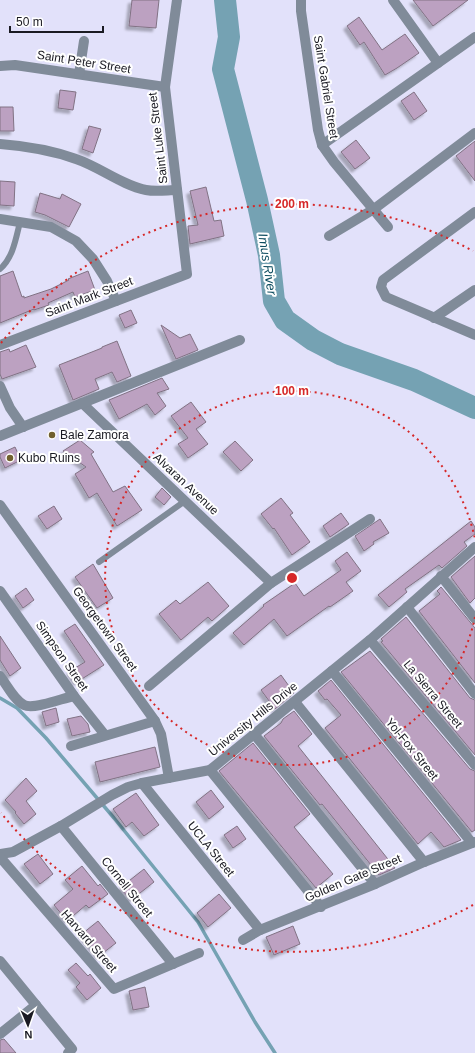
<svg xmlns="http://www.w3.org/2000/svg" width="475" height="1053" viewBox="0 0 475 1053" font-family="Arial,sans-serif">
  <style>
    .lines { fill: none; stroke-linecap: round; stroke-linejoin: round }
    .stream { stroke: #75a2b3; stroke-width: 3.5 }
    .river { stroke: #75a2b3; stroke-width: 22 }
    .building { fill: #bca1c1; stroke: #817284; filter: url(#shadow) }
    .lane { stroke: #808b99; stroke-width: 6 }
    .street { stroke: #808b99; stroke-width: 10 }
    .ring { fill: none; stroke: #d62828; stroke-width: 2; stroke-dasharray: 2 4 }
    .poi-dot { fill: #72612f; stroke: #fff; stroke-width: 1.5 }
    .labels { text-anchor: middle; stroke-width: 4; stroke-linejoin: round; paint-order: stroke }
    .street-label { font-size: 12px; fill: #1a1a22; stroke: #fff }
    .poi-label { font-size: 12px; fill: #1a1a22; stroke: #fff; text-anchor: start }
    .water-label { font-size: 13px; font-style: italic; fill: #0e4d60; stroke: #fff }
    .centre { fill: #d62828; stroke: #fff; stroke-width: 2 }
    .ring-label { font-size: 12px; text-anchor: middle; font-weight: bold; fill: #d62828; stroke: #fff; stroke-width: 4; stroke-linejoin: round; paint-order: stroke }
  </style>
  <defs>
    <filter id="shadow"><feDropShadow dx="-3.5" dy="3.5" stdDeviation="1" flood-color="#0004"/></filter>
  </defs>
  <rect width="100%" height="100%" fill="#e2e1fa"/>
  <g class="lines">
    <!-- stream -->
    <polyline class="stream" points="0,698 17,708 46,738 114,818 198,922 255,1022 275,1053"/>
    <!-- river -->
    <polyline class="river" points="225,0 229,37 223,69 257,200 269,255 274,301 285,320 313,340 340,354 414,380 475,408"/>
  </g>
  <!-- building -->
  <g class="building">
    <polygon points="132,0 159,0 156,28 129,26"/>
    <polygon points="413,0 468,0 433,26"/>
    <polygon points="359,17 382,50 405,34 419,53 397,68 385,75 364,42 360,45 347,26"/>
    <polygon points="60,90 76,92 73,110 58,108"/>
    <polygon points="414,92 427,111 414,120 401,101"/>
    <polygon points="0,107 13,107 14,131 0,131"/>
    <polygon points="89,126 101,129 93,153 82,149"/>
    <polygon points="356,140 370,158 355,169 341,152"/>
    <polygon points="475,141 475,181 456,156"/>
    <polygon points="0,181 15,182 14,206 0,205"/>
    <polygon points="206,187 214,221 221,220 224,236 190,244 188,226 198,225 190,191"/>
    <polygon points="40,193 60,199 62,194 81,204 69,227 45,215 35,212"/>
    <polygon points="13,271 22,297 24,296 24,298 51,289 69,280 68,279 88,271 95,290 75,297 73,292 48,303 49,305 34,310 34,309 0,323 0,276"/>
    <polygon points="131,310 137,323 125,328 119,315"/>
    <polygon points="161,325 180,338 190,334 198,350 176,359"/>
    <polygon points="117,341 131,376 117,382 112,372 95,379 99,389 73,400 59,365 102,348 102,347"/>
    <polygon points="26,345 36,367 2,379 0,374 0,352 9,349 10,352"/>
    <polygon points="162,378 169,389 157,393 166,406 155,415 147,404 119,419 109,400"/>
    <polygon points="191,402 206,422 196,429 208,444 188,458 178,444 188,438 171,416"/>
    <polygon points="80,440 94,452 91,454 113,492 125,486 142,510 117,526 97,493 89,498 75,474 86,467 63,451"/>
    <polygon points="235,441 253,460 241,471 223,452"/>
    <polygon points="15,447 21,460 5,468 0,457 0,454"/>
    <polygon points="162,488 171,497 164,505 155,497"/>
    <polygon points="281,498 293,513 290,515 310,542 292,555 274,528 273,529 261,514"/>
    <polygon points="54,506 62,519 47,529 38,516"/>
    <polygon points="341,513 349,524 330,537 323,526"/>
    <polygon points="380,519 389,533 373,542 374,544 364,551 355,536"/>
    <polygon points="471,521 475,527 475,534 464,542 467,546 442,568 439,565 405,589 407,592 389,607 378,595"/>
    <polygon points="347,552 361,571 346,582 353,591 330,607 329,606 287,636 274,619 244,645 233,633 264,606 263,605 295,583 304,596 341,570 335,561"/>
    <polygon points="475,556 475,598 470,603 451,577"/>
    <polygon points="93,564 113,598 97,608 75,577"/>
    <polygon points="208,582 229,606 212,621 208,617 181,640 159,614 176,600 180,604"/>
    <polygon points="441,587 475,628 475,683 419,611 440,594 437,591"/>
    <polygon points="26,588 34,600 23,608 15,596"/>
    <polygon points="406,617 470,698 475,700 475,755 381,642 383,641 381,639"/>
    <polygon points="75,624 104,665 77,682 70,671 85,662 64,631"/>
    <polygon points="0,636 21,668 10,676 0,660"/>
    <polygon points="370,651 470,769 475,771 475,830 472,832 341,672"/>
    <polygon points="281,675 294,693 275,709 261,690"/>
    <polygon points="331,680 461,840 444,847 431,832 418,844 325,728 341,715 327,699 325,700 318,691"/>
    <polygon points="56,708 59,722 46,726 42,712"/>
    <polygon points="294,711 312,734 298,746 395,868 379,875 322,804 320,805 264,736 281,723 283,719"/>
    <polygon points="81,716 88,724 90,732 72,736 67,719"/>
    <polygon points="253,743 310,814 294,827 333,874 316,888 219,771"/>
    <polygon points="155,747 160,767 100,782 95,762"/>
    <polygon points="26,778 37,791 26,801 36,814 24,824 15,813 16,812 5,800"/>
    <polygon points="211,790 224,807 209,819 196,802"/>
    <polygon points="136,793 159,825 144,836 132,822 126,827 113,809"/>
    <polygon points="237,826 246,839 233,848 224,835"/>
    <polygon points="38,854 53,874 40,884 24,864"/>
    <polygon points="82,866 98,886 100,884 108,894 89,908 86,905 67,921 54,905 73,889 65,880"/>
    <polygon points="144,869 154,882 131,900 120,888"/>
    <polygon points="219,894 231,908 208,927 197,913"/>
    <polygon points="98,921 116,943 99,956 82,934"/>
    <polygon points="293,926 300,944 274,955 266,937"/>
    <polygon points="76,963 88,976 90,974 101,988 87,1000 76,987 80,983 68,970"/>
    <polygon points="145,987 149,1007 133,1010 129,991"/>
    <polygon points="4,1039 16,1053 0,1053 0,1040"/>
  </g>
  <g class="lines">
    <!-- lane -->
    <g class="lane">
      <path d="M 0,269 C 13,258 16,238 20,222"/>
      <polyline points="99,562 185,501"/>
    </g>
    <!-- street -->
    <g class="street">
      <polyline points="301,0 301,11 318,130 322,145 334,162 388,227"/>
      <polyline points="393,0 438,63"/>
      <polyline points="0,66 15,65 165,87"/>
      <polyline points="79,74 84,41"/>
      <path d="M 0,144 C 26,146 51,150 76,159 C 100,167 121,185 146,190 C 156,192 168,190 177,190"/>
      <polyline points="322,145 475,37"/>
      <polyline points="475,212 383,280 381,287 386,297 475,335"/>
      <polyline points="0,219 51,227 76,241 93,259 107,281 116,301"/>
      <polyline points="329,236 374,209 475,133"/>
      <polyline points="434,318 475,290"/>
      <polyline points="0,345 187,274 165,87 177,0"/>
      <polyline points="0,386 10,408 23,427"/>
      <polyline points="82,403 271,583"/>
      <polyline points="0,436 240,340"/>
      <polyline points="0,505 155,721 161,734 169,778"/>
      <polyline points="441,576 475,619"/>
      <polyline points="0,591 74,696 105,735"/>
      <polyline points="407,607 475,694"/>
      <polyline points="370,640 475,765"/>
      <polyline points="332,671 472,843"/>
      <path d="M 0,676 C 7,685 14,700 24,705 C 34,710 63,698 74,696"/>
      <polyline points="149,686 271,583 370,519"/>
      <polyline points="295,702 424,862"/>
      <polyline points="254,734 375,884"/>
      <polyline points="71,746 155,721"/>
      <polyline points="210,770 321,907"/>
      <polyline points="142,783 260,930"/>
      <polyline points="61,826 173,964"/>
      <polyline points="0,854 13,852 61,826 112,795 128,787 142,783 210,770 370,640 475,547"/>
      <polyline points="0,857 114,989 199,953"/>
      <polyline points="243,940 260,930 375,884 424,862 475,842"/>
      <polyline points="0,961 72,1049 68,1053"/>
      <polyline points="0,1034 36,1005"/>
    </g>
  </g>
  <!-- distance rings -->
  <g class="ring">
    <path d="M475 617A187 187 0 1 1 475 539"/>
    <path d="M473 905A374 374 0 0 1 1 813M1 343A374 374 0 0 1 473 251"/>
  </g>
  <!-- markers -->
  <g class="poi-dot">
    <circle cx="52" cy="435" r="4"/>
    <circle cx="10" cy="458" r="4"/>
  </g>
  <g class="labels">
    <!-- street labels -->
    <g class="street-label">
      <text transform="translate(84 62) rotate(9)" y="4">Saint Peter Street</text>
      <text transform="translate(326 87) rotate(81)" y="4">Saint Gabriel Street</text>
      <text transform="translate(158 138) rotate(-97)" y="4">Saint Luke Street</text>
      <text transform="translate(89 297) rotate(-21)" y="4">Saint Mark Street</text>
      <text transform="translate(186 484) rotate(43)" y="4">Alvaran Avenue</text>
      <text transform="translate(105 629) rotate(54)" y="4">Georgetown Street</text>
      <text transform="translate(62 656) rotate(55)" y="4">Simpson Street</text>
      <text transform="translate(433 694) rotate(50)" y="4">La Sierra Street</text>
      <text transform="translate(253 719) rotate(-39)" y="4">University Hills Drive</text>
      <text transform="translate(412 749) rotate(51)" y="4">Yol-Fox Street</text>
      <text transform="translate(211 849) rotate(51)" y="4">UCLA Street</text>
      <text transform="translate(353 878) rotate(-23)" y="4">Golden Gate Street</text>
      <text transform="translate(127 887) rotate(51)" y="4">Cornell Street</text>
      <text transform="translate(89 941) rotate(49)" y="4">Harvard Street</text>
    </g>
    <!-- poi labels -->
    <g class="poi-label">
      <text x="60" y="439">Bale Zamora</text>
      <text x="18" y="462">Kubo Ruins</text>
    </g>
    <!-- water labels -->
    <g class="water-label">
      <text transform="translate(268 264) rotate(81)" y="5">Imus River</text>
    </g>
  </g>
  <circle cx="292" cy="578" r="6" class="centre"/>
  <g class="ring-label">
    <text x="292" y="208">200 m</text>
    <text x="292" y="395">100 m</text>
  </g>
  <!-- north arrow -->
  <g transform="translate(28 1025) rotate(178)" stroke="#ffffff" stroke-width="3" paint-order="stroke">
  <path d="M0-3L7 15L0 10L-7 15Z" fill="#1a1a22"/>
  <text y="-6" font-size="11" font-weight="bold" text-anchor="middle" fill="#1a1a22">N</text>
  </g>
  <!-- scale -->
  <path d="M10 26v6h93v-6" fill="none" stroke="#1a1a22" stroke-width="2"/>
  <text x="16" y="26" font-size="12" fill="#1a1a22" stroke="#ffffff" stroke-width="3" paint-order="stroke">50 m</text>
</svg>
